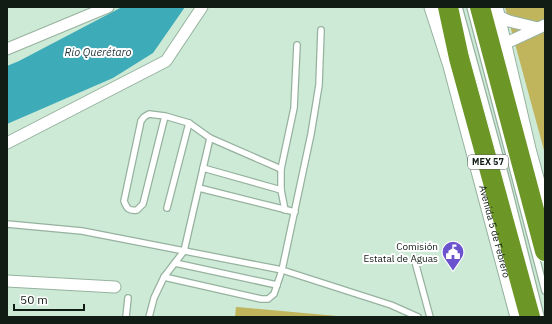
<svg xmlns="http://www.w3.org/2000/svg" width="552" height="324" viewBox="0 0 552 324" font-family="'IBM Plex Sans',sans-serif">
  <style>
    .green { fill: #c0b45c }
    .water { fill: #3eabb9 }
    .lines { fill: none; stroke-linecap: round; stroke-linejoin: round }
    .lane-casing { stroke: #96b29f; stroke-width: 8 }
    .street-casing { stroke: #96b29f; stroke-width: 13 }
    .secondary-casing { stroke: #96b29f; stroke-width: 17 }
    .highway-casing { stroke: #fff; stroke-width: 22 }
    .lane { stroke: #fff; stroke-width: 5.5 }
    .street { stroke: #fff; stroke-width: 11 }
    .secondary { stroke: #fff; stroke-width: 15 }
    .highway { stroke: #6c9626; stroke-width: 20 }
    .labels { text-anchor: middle; stroke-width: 4; stroke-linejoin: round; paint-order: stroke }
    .shield { fill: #fff; stroke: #58605b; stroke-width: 1 }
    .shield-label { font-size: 9px; font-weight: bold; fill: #111c15 }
    .street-label { font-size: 10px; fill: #111c15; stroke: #fff }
    .poi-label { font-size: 10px; fill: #111c15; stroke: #fff; text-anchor: end }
    .water-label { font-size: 11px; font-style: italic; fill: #1f373a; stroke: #fff }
  </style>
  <rect width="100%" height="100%" fill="#cdead6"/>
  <!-- green -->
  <g class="green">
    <polygon points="505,7 545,7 545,154"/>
    <polygon points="236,307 237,307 348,317 235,317"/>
  </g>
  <!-- water -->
  <polygon class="water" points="122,7 185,7 153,53 113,78 7,124 7,66 19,61"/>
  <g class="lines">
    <!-- lane casing -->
    <g class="lane-casing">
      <g id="lane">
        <polyline points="459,7 507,182 541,317"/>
        <polyline points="470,7 545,291"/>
        <path d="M 165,116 L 143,204 L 137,210 C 129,211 127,209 124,201 L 141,121 L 144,117 L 149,114 L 165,116 L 189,123 L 210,138 L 281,169"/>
        <polyline points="203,168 281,190"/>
        <polyline points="199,188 295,212"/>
        <polyline points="167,208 189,123"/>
        <polyline points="285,210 281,190 281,169 294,108 297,45"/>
        <polyline points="7,224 82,231 282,270 391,305 418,317"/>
        <polyline points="414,258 430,317"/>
        <polyline points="175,263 277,285"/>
        <polyline points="164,277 261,299 268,299 274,294 282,270 311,134 319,85 321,30"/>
        <polyline points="126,317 128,298"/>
        <polyline points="149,317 154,298 164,277 184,251 210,138"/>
      </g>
    </g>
    <!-- street casing -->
    <g class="street-casing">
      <g id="street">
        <polyline points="498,16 509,21 538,28"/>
        <polyline points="504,44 545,25"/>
        <polyline points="7,49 108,7"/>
        <polyline points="7,143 166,61 202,7"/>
        <polyline points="7,281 115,287"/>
      </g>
    </g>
    <!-- secondary casing -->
    <g class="secondary-casing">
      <g id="secondary">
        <path id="s1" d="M 432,7 L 451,66 L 518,317"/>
        <polyline points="495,7 528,149 545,211"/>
      </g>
    </g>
    <!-- highway casing -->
    <g class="highway-casing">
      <g id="highway">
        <polyline points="448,7 459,58 530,317"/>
        <polyline points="480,7 545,251"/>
      </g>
    </g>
    <!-- lane -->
    <use href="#lane" class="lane"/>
    <!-- street -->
    <use href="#street" class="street"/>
    <!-- secondary -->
    <use href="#secondary" class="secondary"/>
    <!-- highway -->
    <use href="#highway" class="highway"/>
  </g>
  <!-- icons -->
  <defs>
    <g id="civic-pin" transform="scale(1.15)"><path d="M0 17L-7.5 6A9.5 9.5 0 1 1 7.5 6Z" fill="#6a53cc" stroke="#fff"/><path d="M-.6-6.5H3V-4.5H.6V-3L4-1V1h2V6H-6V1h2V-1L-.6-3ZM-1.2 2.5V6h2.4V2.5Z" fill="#fff"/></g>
  </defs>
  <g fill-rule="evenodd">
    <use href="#civic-pin" x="453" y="252"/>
  </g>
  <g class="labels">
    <!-- shield labels -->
    <rect class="shield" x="468" y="155" width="40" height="14" rx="3"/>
    <g class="shield-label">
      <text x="488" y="165">MEX 57</text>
    </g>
    <!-- street labels -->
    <g class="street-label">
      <text dy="4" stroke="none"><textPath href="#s1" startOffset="233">Avenida 5 de Febrero</textPath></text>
    </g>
    <!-- poi labels -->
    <g class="poi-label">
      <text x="438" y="250">Comisión<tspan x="438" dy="12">Estatal de Aguas</tspan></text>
    </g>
    <!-- water labels -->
    <g class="water-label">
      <text x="98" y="56">Rio Querétaro</text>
    </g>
  </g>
  <!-- border -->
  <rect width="552" height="324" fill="none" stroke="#111c15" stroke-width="16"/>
  <!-- scale -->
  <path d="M14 304v6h70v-6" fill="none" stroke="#111c15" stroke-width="2"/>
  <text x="20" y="304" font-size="12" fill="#111c15" stroke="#ffffff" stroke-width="3" paint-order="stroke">50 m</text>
</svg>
